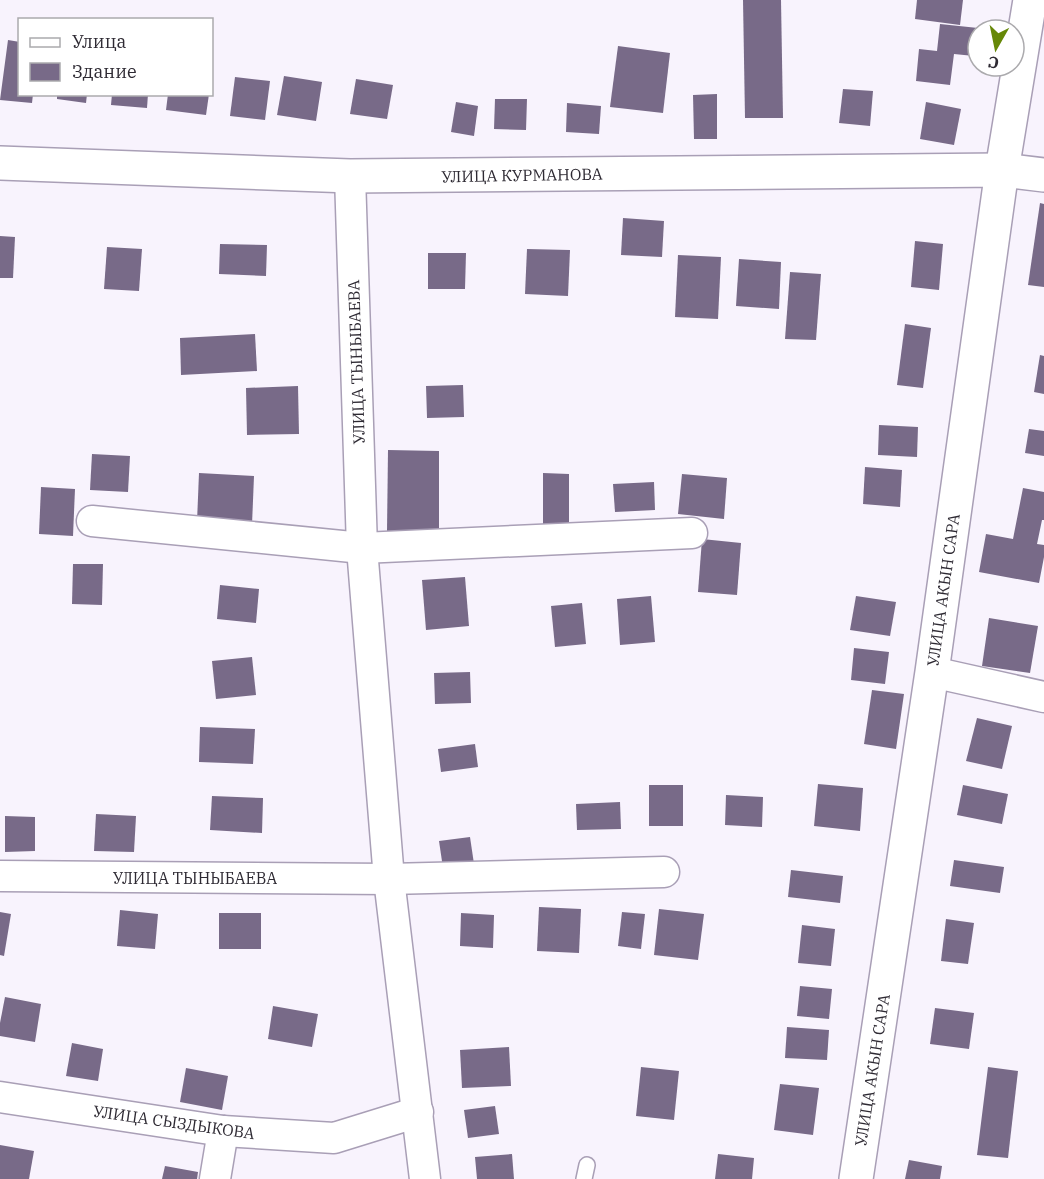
<svg xmlns="http://www.w3.org/2000/svg" width="1044" height="1179" viewBox="0 0 1044 1179" font-family="'IBM Plex Serif',serif">
  <style>
    .building { fill: #786a88 }
    .lines { fill: none; stroke-linecap: round; stroke-linejoin: round }
    .service-casing { stroke: #a99fb6; stroke-width: 18 }
    .minor-casing { stroke: #a99fb6; stroke-width: 33 }
    .tertiary-casing { stroke: #a99fb6; stroke-width: 36 }
    .service { stroke: #fff; stroke-width: 15 }
    .minor { stroke: #fff; stroke-width: 30 }
    .tertiary { stroke: #fff; stroke-width: 33 }
    .labels { text-anchor: middle; stroke-width: 6; stroke-linejoin: round; paint-order: stroke }
    .street-label { font-size: 16px; fill: #2e2a33; stroke: #fff }
  </style>
  <rect width="100%" height="100%" fill="#f8f3fd"/>
  <!-- building -->
  <g class="building">
    <polygon points="743,0 781,0 783,118 745,118"/>
    <polygon points="917,0 963,0 960,25 915,19"/>
    <polygon points="940,24 978,28 974,56 954,54 950,85 916,81 919,49 937,51"/>
    <polygon points="8,40 20,42 20,94 33,94 32,103 0,100"/>
    <polygon points="618,46 670,53 663,113 610,107"/>
    <polygon points="284,76 322,82 316,121 277,115"/>
    <polygon points="235,77 270,81 265,120 230,116"/>
    <polygon points="356,79 393,85 387,119 350,114"/>
    <polygon points="843,89 873,91 870,126 839,123"/>
    <polygon points="57,94 87,94 86,103 57,99"/>
    <polygon points="112,94 148,94 147,108 111,105"/>
    <polygon points="168,94 209,94 206,115 166,110"/>
    <polygon points="717,94 717,139 694,139 693,95"/>
    <polygon points="495,99 527,99 526,130 494,129"/>
    <polygon points="456,102 478,106 474,136 451,132"/>
    <polygon points="926,102 961,109 954,145 920,139"/>
    <polygon points="567,103 601,106 599,134 566,132"/>
    <polygon points="1040,203 1044,204 1044,287 1028,285"/>
    <polygon points="623,218 664,221 662,257 621,255"/>
    <polygon points="0,236 15,237 13,278 0,278"/>
    <polygon points="915,241 943,244 939,290 911,287"/>
    <polygon points="220,244 267,245 266,276 219,274"/>
    <polygon points="107,247 142,249 139,291 104,289"/>
    <polygon points="527,249 570,250 568,296 525,294"/>
    <polygon points="428,253 466,253 465,289 428,289"/>
    <polygon points="678,255 721,257 718,319 675,317"/>
    <polygon points="739,259 781,262 779,309 736,306"/>
    <polygon points="790,272 821,274 816,340 785,339"/>
    <polygon points="905,324 931,328 923,388 897,385"/>
    <polygon points="255,334 257,371 181,375 180,338"/>
    <polygon points="1040,355 1044,356 1044,394 1034,392"/>
    <polygon points="463,385 464,417 427,418 426,386"/>
    <polygon points="298,386 299,434 247,435 246,388"/>
    <polygon points="879,425 918,427 917,457 878,455"/>
    <polygon points="1029,429 1044,431 1044,456 1025,453"/>
    <polygon points="388,450 439,451 439,532 387,532"/>
    <polygon points="92,454 130,456 128,492 90,490"/>
    <polygon points="865,467 902,470 900,507 863,504"/>
    <polygon points="199,473 254,476 252,525 197,522"/>
    <polygon points="543,473 569,474 569,526 543,526"/>
    <polygon points="682,474 727,478 724,519 678,514"/>
    <polygon points="654,482 655,510 615,512 613,484"/>
    <polygon points="41,487 75,489 73,536 39,534"/>
    <polygon points="1023,488 1044,492 1044,520 1042,520 1037,544 1044,545 1044,557 1039,583 979,572 986,534 1013,539"/>
    <polygon points="702,539 741,543 737,595 698,592"/>
    <polygon points="73,564 103,564 102,605 72,604"/>
    <polygon points="465,577 469,626 426,630 422,580"/>
    <polygon points="220,585 259,589 256,623 217,619"/>
    <polygon points="651,596 655,642 620,645 617,599"/>
    <polygon points="856,596 896,602 890,636 850,630"/>
    <polygon points="582,603 586,644 555,647 551,606"/>
    <polygon points="989,618 1038,626 1030,673 982,666"/>
    <polygon points="854,648 889,652 885,684 851,680"/>
    <polygon points="252,657 256,695 216,699 212,661"/>
    <polygon points="470,672 471,703 435,704 434,673"/>
    <polygon points="872,690 904,694 896,749 864,744"/>
    <polygon points="977,718 1012,726 1002,769 966,761"/>
    <polygon points="200,727 255,729 253,764 199,762"/>
    <polygon points="475,744 478,767 441,772 438,749"/>
    <polygon points="818,784 863,788 860,831 814,826"/>
    <rect x="649" y="785" width="34" height="41"/>
    <polygon points="963,785 1008,794 1002,824 957,815"/>
    <polygon points="726,795 763,797 762,827 725,825"/>
    <polygon points="212,796 263,798 262,833 210,830"/>
    <polygon points="620,802 621,829 577,830 576,804"/>
    <polygon points="96,814 136,816 134,852 94,851"/>
    <polygon points="5,816 35,817 35,851 5,852"/>
    <polygon points="470,837 474,864 443,868 439,841"/>
    <polygon points="954,860 1004,867 1000,893 950,886"/>
    <polygon points="791,870 843,876 840,903 788,897"/>
    <polygon points="539,907 581,909 579,953 537,951"/>
    <polygon points="659,909 704,914 698,960 654,955"/>
    <polygon points="120,910 158,914 155,949 117,946"/>
    <polygon points="0,912 11,914 4,956 0,955"/>
    <polygon points="622,912 645,914 641,949 618,946"/>
    <rect x="219" y="913" width="42" height="36"/>
    <polygon points="461,913 494,915 493,948 460,946"/>
    <polygon points="946,919 974,923 968,964 941,961"/>
    <polygon points="802,925 835,929 831,966 798,963"/>
    <polygon points="800,986 832,989 829,1019 797,1016"/>
    <polygon points="5,997 41,1004 35,1042 0,1036 0,1023"/>
    <polygon points="273,1006 318,1014 312,1047 268,1039"/>
    <polygon points="935,1008 974,1013 969,1049 930,1044"/>
    <polygon points="787,1027 829,1030 827,1060 785,1058"/>
    <polygon points="72,1043 103,1049 98,1081 66,1076"/>
    <polygon points="509,1047 511,1086 462,1088 460,1050"/>
    <polygon points="641,1067 679,1071 674,1120 636,1116"/>
    <polygon points="988,1067 1018,1071 1008,1158 977,1155"/>
    <polygon points="186,1068 228,1076 222,1110 180,1102"/>
    <polygon points="780,1084 819,1088 813,1135 774,1130"/>
    <polygon points="495,1106 499,1134 468,1138 464,1110"/>
    <polygon points="0,1145 34,1151 29,1179 0,1179"/>
    <polygon points="512,1154 514,1179 477,1179 475,1157"/>
    <polygon points="718,1154 754,1158 752,1179 715,1179"/>
    <polygon points="909,1160 942,1166 940,1179 905,1179"/>
    <polygon points="165,1166 198,1172 197,1179 162,1179"/>
  </g>
  <g class="lines">
    <!-- service casing -->
    <g class="service-casing">
      <polyline id="service" points="584,1179 587,1165"/>
    </g>
    <!-- minor casing -->
    <g class="minor-casing">
      <g id="minor">
        <polyline points="350,176 362,548 389,879 425,1179"/>
        <polyline points="92,521 362,548 692,533"/>
        <polyline points="932,672 1044,697"/>
        <polyline points="0,876 389,879 664,872"/>
        <polyline points="0,1097 223,1131 334,1138 418,1112"/>
        <polyline points="215,1179 223,1131"/>
      </g>
    </g>
    <!-- tertiary casing -->
    <g class="tertiary-casing">
      <g id="tertiary">
        <polyline points="0,163 350,176 1002,170 1044,175"/>
        <polyline points="856,1179 932,672 1002,170 1030,0"/>
      </g>
    </g>
    <!-- service -->
    <use href="#service" class="service"/>
    <!-- minor -->
    <use href="#minor" class="minor"/>
    <!-- tertiary -->
    <use href="#tertiary" class="tertiary"/>
  </g>
  <g class="labels">
    <!-- street labels -->
    <g class="street-label">
      <text transform="translate(522 175) rotate(-1)" y="6">УЛИЦА КУРМАНОВА</text>
      <text transform="translate(356 362) rotate(-92)" y="6">УЛИЦА ТЫНЫБАЕВА</text>
      <text transform="translate(943 590) rotate(-82)" y="6">УЛИЦА АКЫН САРА</text>
      <text x="195" y="884">УЛИЦА ТЫНЫБАЕВА</text>
      <text transform="translate(872 1070) rotate(-81)" y="6">УЛИЦА АКЫН САРА</text>
      <text transform="translate(174 1122) rotate(8)" y="6">УЛИЦА СЫЗДЫКОВА</text>
    </g>
  </g>
  <!-- legend -->
  <rect x="18" y="18" width="195" height="78" fill="#ffffff" stroke="#abaaad" stroke-width="1.5"/>
  <rect x="30" y="38" width="30" height="9" fill="#ffffff" stroke="#abaaad" stroke-width="1.5"/>
  <text x="72" y="48" font-size="18" fill="#2e2a33">Улица</text>
  <rect x="30" y="63" width="30" height="18" fill="#786a88" stroke="#abaaad" stroke-width="1.5"/>
  <text x="72" y="78" font-size="18" fill="#2e2a33">Здание</text>
  <!-- north arrow -->
  <g transform="translate(996 48) rotate(189)"><circle r="28" fill="#ffffff" stroke="#abaaad" stroke-width="1.5"/>
  <path d="M0-4.5L10 22L0 15L-10 22Z" fill="#668807"/>
  <text y="-9" font-size="16" font-weight="bold" text-anchor="middle" fill="#2e2a33">С</text>
  </g>
</svg>
